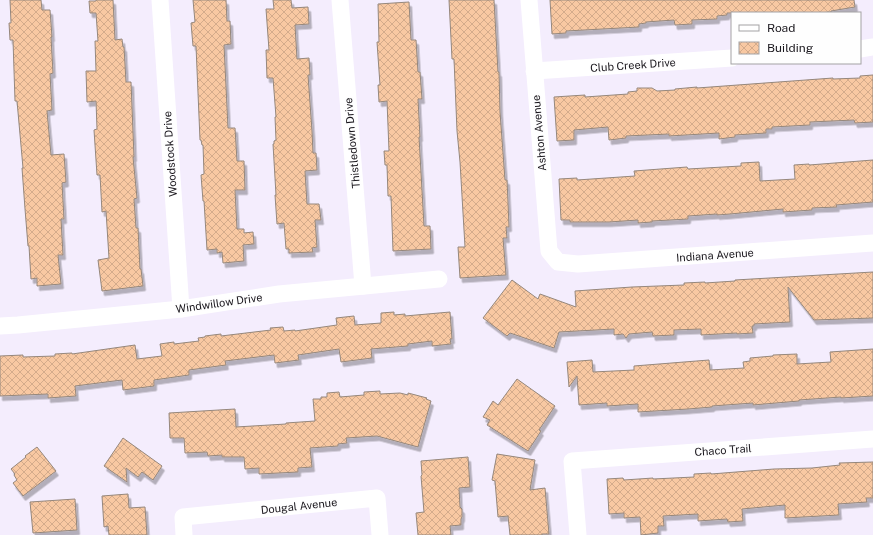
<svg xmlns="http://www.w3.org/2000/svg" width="873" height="535" viewBox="0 0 873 535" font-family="'Public Sans',sans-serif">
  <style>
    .building { fill: url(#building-cross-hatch); stroke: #95877c; filter: url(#shadow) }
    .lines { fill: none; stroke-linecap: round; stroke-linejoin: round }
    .minor { stroke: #fff; stroke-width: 17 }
    .labels { text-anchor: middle; stroke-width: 3.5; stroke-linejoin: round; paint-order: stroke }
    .street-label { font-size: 11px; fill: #1a171d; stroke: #fefefe }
  </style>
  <defs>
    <pattern id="building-cross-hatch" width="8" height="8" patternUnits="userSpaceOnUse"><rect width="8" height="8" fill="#f8c8a2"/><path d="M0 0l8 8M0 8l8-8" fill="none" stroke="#d4ab8b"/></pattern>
    <filter id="shadow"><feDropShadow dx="2.5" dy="4.5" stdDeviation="0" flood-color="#0004"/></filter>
  </defs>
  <rect width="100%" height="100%" fill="#f4edfd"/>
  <!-- building -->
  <g class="building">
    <polygon points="10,0 41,0 42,10 50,10 52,37 51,37 53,73 50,74 52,110 47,111 51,155 64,154 66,182 62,183 64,219 61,219 63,255 58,255 61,284 37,286 37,278 31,279 29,246 28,246 25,209 22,168 23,168 17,101 15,101 13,40 10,40 9,23 11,23"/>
    <polygon points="96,0 113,0 115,40 122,39 123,47 124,47 126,82 131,82 134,157 133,157 137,198 134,199 136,228 138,228 140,269 141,269 143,286 102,291 98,260 109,258 106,211 102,212 100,175 97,175 94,130 97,129 96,101 87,102 86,71 96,71 95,41 98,41 96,13 90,13 89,1 96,1"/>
    <polygon points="193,0 226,0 227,21 230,21 231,44 224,45 228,128 235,128 237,161 244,161 245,190 235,190 237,229 244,229 244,233 253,232 254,244 243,245 244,261 223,263 222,252 217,253 217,249 207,250 204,201 203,201 201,175 204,174 203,145 202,145 201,140 200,140 196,46 193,46 191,23 195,22"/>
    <polygon points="273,0 291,0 292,8 308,7 309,24 295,25 297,59 309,58 310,75 308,75 312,131 313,153 316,153 317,170 305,171 307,204 319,204 321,220 315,220 317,247 312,248 313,252 289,253 289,249 286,249 284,223 277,224 275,195 276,195 273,144 274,144 274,141 276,140 275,117 276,117 273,78 267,78 266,50 269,50 266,9 274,9"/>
    <polygon points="449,0 494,0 498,72 499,72 500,112 505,180 507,180 508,202 509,227 506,227 507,238 503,238 506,275 460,278 458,247 465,247 460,162 457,131 454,59 452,59"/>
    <polygon points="550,0 854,0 855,7 831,11 831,12 818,13 727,13 727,15 717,16 717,19 692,20 692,24 675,25 674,20 646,22 646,23 639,24 639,27 566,31 566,33 552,34"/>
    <polygon points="409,2 411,40 416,40 418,72 420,72 422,99 418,99 420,137 419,137 424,226 430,226 431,249 393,251 391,196 388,196 387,165 385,165 384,151 389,151 387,101 379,102 378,85 380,85 377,42 379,42 378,4"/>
    <polygon points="873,75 873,122 855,123 854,120 810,122 810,125 772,127 772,129 766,129 766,133 735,135 735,137 719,139 719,133 669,136 669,134 626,136 626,138 609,140 608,127 574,130 574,140 557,141 554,97 585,95 585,97 628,94 628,92 637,91 637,88 652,88 657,91 675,90 675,89 697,87 697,88 833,78 833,79 860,78 860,76"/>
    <polygon points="873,160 873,202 836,205 837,207 812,208 812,210 783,212 783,209 730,214 717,215 717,214 688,216 688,219 652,221 652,222 638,223 638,220 609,222 570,222 570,220 561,220 559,179 577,178 577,180 635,176 634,171 687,167 688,169 741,166 741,163 759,162 760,181 795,179 794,165 809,164 809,165"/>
    <polygon points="873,272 873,318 814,320 788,287 790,322 754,324 754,326 752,326 753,333 737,334 737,333 701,335 701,329 674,330 674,335 653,336 652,332 629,334 626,338 623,334 614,335 614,329 559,332 554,348 510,333 507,336 483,318 512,280 538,299 540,294 576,307 575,291 632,287 684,285 684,283 705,282 705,283 735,281 735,280"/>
    <polygon points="394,312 394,315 405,314 405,316 450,312 452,339 450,339 451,344 432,346 432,341 408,344 408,346 371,349 372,358 341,362 339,349 298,355 299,360 275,363 274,355 225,361 226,365 189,370 189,375 154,380 154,386 123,390 122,380 75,386 76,396 48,398 48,394 0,396 0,356 23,355 23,357 55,356 55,354 72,353 72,354 135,345 137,359 162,356 160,344 174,342 174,344 199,341 198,338 205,337 205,336 221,334 221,336 271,330 270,328 283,327 284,331 295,330 295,331 337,325 336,318 354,316 355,325 381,323 381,313"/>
    <polygon points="873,349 873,396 841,398 841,397 799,400 799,401 753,405 753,403 712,406 712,407 688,409 638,412 638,404 607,406 607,403 579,405 577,376 569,387 567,362 592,360 593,372 634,370 634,366 709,360 710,370 744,368 743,362 750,361 750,358 773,356 773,355 797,354 797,364 831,362 830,352"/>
    <polygon points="517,379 555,406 539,430 541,431 528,451 487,425 490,420 483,417 493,401 498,405"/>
    <polygon points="380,391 380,394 400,393 408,395 408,393 427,398 426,399 431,401 418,447 377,436 346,438 347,443 338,444 338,446 310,448 312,467 298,468 298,472 259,474 259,468 245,469 244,457 222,457 222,455 208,456 207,452 185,453 184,438 170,438 169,413 235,409 236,427 286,424 286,423 315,421 313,399 321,399 321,397 327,397 327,393 339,392 340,397 364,395 364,392"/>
    <polygon points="123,438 162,466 153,480 142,472 138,477 126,468 127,482 104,466"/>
    <polygon points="37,447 56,471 23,496 13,483 17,480 14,475 15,474 11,469 26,457 25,456"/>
    <polygon points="497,454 535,460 530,490 545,488 549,534 542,534 542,535 510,535 508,516 498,517 495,481 492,480"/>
    <polygon points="468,457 470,487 459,488 460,507 462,509 462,517 461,519 461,525 450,526 451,535 418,535 416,513 424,512 421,476 422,475 421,461"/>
    <polygon points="873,462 873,498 866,498 867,502 838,504 839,515 785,518 785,505 742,509 743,521 728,522 727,519 698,521 698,514 663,516 664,526 658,526 658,533 641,535 640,517 624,518 624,513 609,514 607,479 623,478 624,480 653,478 653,479 694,477 694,474 711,473 711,474 774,469 812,468 840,465 839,463"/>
    <polygon points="128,494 129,508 145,507 147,535 109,535 108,526 104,527 102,496"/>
    <polygon points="75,499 77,530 33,533 30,502"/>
  </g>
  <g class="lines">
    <!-- minor -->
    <g class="minor">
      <polyline points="160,0 181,309"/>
      <polyline points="340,0 363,286"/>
      <polyline points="529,0 549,251 558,262 578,264 873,243"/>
      <polyline points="860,49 873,47"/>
      <polyline points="534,71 732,58"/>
      <polyline points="0,326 18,325 181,309 279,294 439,279"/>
      <polyline points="184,535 183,517 377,498 380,535"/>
      <polyline points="578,535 572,461 873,439"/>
    </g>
  </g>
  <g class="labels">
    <!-- street labels -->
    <g class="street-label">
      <text transform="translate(633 65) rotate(-4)" y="4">Club Creek Drive</text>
      <text transform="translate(539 133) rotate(-95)" y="4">Ashton Avenue</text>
      <text transform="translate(352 143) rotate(-95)" y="4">Thistledown Drive</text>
      <text transform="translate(170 154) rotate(-94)" y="4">Woodstock Drive</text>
      <text transform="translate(715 255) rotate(-4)" y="4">Indiana Avenue</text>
      <text transform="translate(219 303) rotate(-8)" y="4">Windwillow Drive</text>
      <text transform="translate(723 450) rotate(-4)" y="4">Chaco Trail</text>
      <text transform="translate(299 506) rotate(-6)" y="4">Dougal Avenue</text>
    </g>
  </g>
  <!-- legend -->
  <rect x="731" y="12" width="130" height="52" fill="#fefefe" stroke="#a3a2a4"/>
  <rect x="739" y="25" width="20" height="6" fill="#ffffff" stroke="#a3a2a4"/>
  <text x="767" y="32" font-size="12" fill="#1a171d">Road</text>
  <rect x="739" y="42" width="20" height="12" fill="url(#building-cross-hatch)" stroke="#a3a2a4"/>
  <text x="767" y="52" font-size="12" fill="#1a171d">Building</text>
</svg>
